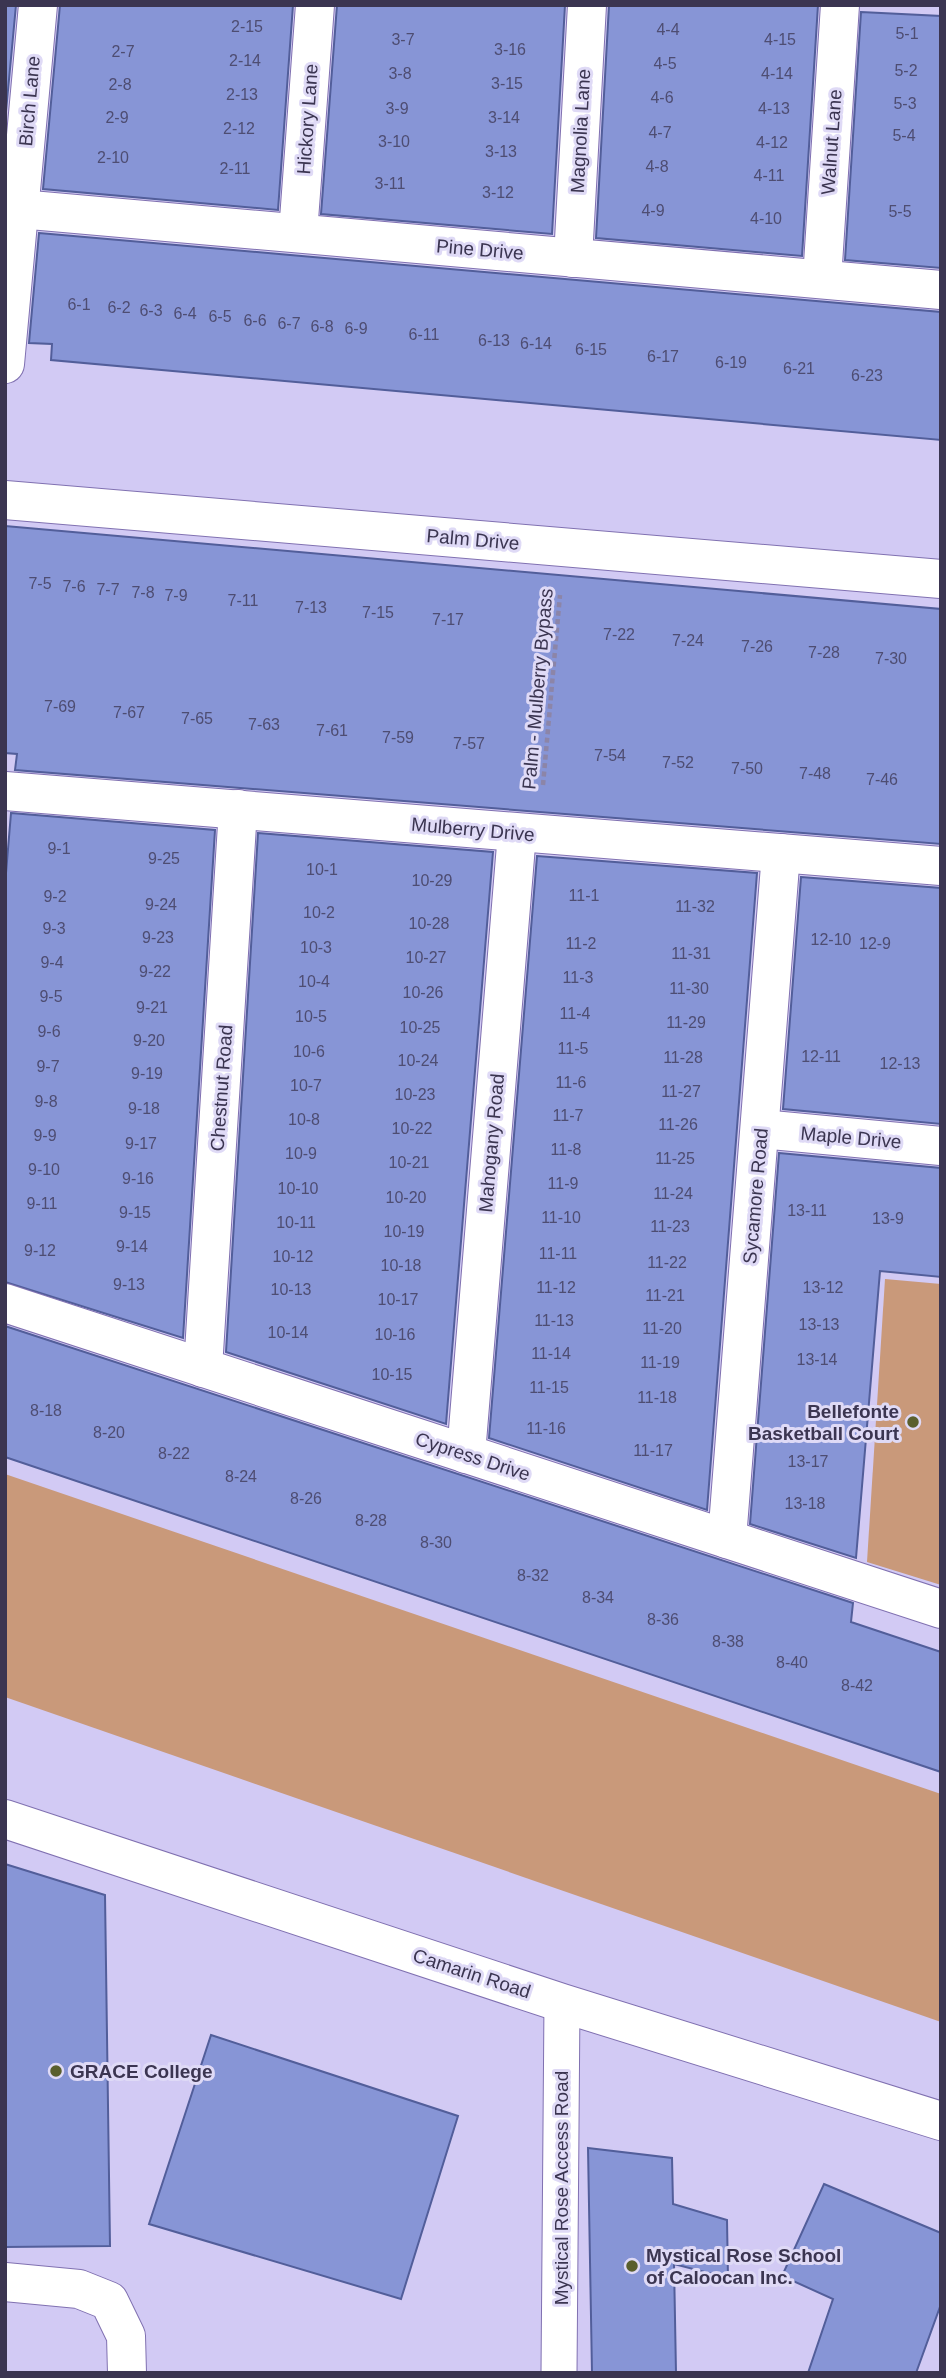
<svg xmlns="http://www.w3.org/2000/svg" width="946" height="2378" viewBox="0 0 946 2378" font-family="Arial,sans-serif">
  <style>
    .green { fill: #c9997a }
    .building { fill: #8795d6; stroke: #525e9a; stroke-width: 2 }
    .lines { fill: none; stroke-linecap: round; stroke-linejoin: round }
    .lane-casing { stroke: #8071b1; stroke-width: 37 }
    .street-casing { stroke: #8071b1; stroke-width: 40 }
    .secondary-casing { stroke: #8071b1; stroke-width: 40 }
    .path { stroke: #8c85a8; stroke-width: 4.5; stroke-dasharray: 5 3.5; stroke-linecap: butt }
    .lane { stroke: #fff; stroke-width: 35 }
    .street { stroke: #fff; stroke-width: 38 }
    .secondary { stroke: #fff; stroke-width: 38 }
    .poi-dot { fill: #5a5f2d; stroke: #dfdaf6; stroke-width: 2.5 }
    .labels { text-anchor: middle; stroke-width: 6; stroke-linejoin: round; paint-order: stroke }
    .number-label { font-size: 16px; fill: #4e4d72 }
    .street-label { font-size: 19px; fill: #3b3551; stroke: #dfdaf6 }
    .poi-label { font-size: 19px; font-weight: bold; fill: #3b3551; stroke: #dfdaf6; text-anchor: start }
  </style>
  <rect width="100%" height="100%" fill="#d2caf4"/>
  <!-- green -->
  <g class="green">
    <polygon points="885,1279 941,1284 941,1585 867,1562"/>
    <polygon points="5,1474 941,1794 941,2022 5,1697"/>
  </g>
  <!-- building -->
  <g class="building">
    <polygon points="5,5 16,5 5,122"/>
    <polygon points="60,5 293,5 278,210 43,189"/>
    <polygon points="337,5 565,5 552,234 321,214"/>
    <polygon points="609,5 818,5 802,256 596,238"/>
    <polygon points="861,12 941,16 941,268 845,260"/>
    <polygon points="39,233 941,312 941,440 51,360 52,344 29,343"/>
    <polygon points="5,526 941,609 941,844 15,770 17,754 5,753"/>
    <polygon points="11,813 215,830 183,1338 5,1282 5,885"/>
    <polygon points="258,833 493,852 446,1424 226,1352"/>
    <polygon points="537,856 757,873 707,1510 489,1438"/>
    <polygon points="801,877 941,888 941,1124 783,1109"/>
    <polygon points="779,1153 941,1168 941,1277 880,1271 856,1558 750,1524"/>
    <polygon points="5,1326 853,1603 851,1622 941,1652 941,1772 5,1457"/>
    <polygon points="5,1864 105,1895 110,2246 5,2247"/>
    <polygon points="211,2035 458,2116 401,2299 149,2224"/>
    <polygon points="588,2148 672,2158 673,2204 727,2220 728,2278 674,2264 676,2373 592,2373"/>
    <polygon points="824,2184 941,2233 941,2304 916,2373 808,2373 833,2299 782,2276"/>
  </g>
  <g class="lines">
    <!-- lane casing -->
    <g class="lane-casing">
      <polyline id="lane" points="559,2373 562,2003"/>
    </g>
    <!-- street casing -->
    <g class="street-casing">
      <g id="street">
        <polyline points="19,209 941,290"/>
        <polyline points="298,233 315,5"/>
        <polyline points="573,258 587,5"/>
        <polyline points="822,279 840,5"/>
        <polyline points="5,364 38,5"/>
        <polyline points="5,500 941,579"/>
        <polyline points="5,791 941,866"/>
        <polyline points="761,1129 941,1146"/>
        <polyline points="5,1303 941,1609"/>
        <polyline points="203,1368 238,809"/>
        <polyline points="466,1454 517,833"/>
        <polyline points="727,1539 781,853"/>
        <polyline points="5,2282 79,2289 109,2301 126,2336 127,2373"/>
      </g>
    </g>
    <!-- secondary casing -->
    <g class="secondary-casing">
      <polyline id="secondary" points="5,1819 562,2003 941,2121"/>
    </g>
    <!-- path -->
    <polyline class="path" points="543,785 560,595"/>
    <!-- lane -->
    <use href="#lane" class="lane"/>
    <!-- street -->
    <use href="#street" class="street"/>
    <!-- secondary -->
    <use href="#secondary" class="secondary"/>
  </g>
  <!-- markers -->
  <g class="poi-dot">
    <circle cx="913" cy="1422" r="7"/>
    <circle cx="56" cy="2071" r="7"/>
    <circle cx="632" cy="2266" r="7"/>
  </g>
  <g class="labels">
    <!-- number labels -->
    <g class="number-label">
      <text x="247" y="32">2-15</text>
      <text x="668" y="35">4-4</text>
      <text x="907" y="39">5-1</text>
      <text x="403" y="45">3-7</text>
      <text x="780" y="45">4-15</text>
      <text x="510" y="55">3-16</text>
      <text x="123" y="57">2-7</text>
      <text x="245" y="66">2-14</text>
      <text x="665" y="69">4-5</text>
      <text x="906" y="76">5-2</text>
      <text x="400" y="79">3-8</text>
      <text x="777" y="79">4-14</text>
      <text x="507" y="89">3-15</text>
      <text x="120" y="90">2-8</text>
      <text x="242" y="100">2-13</text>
      <text x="662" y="103">4-6</text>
      <text x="905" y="109">5-3</text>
      <text x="397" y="114">3-9</text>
      <text x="774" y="114">4-13</text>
      <text x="117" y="123">2-9</text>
      <text x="504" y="123">3-14</text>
      <text x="239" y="134">2-12</text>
      <text x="660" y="138">4-7</text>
      <text x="904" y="141">5-4</text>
      <text x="394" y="147">3-10</text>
      <text x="772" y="148">4-12</text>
      <text x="501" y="157">3-13</text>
      <text x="113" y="163">2-10</text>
      <text x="657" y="172">4-8</text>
      <text x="235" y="174">2-11</text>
      <text x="769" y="181">4-11</text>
      <text x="390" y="189">3-11</text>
      <text x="498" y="198">3-12</text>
      <text x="653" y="216">4-9</text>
      <text x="900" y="217">5-5</text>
      <text x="766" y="224">4-10</text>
      <text x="79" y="310">6-1</text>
      <text x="119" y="313">6-2</text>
      <text x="151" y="316">6-3</text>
      <text x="185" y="319">6-4</text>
      <text x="220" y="322">6-5</text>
      <text x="255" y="326">6-6</text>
      <text x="289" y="329">6-7</text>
      <text x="322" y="332">6-8</text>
      <text x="356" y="334">6-9</text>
      <text x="424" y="340">6-11</text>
      <text x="494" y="346">6-13</text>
      <text x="536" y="349">6-14</text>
      <text x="591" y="355">6-15</text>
      <text x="663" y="362">6-17</text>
      <text x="731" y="368">6-19</text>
      <text x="799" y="374">6-21</text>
      <text x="867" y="381">6-23</text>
      <text x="40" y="589">7-5</text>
      <text x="74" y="592">7-6</text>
      <text x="108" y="595">7-7</text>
      <text x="143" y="598">7-8</text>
      <text x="176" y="601">7-9</text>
      <text x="243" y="606">7-11</text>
      <text x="311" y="613">7-13</text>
      <text x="378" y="618">7-15</text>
      <text x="448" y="625">7-17</text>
      <text x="619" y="640">7-22</text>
      <text x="688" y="646">7-24</text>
      <text x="757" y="652">7-26</text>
      <text x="824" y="658">7-28</text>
      <text x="891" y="664">7-30</text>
      <text x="60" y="712">7-69</text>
      <text x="129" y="718">7-67</text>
      <text x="197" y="724">7-65</text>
      <text x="264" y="730">7-63</text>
      <text x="332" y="736">7-61</text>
      <text x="398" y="743">7-59</text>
      <text x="469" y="749">7-57</text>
      <text x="610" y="761">7-54</text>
      <text x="678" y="768">7-52</text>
      <text x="747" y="774">7-50</text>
      <text x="815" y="779">7-48</text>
      <text x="882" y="785">7-46</text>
      <text x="59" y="854">9-1</text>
      <text x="164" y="864">9-25</text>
      <text x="322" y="875">10-1</text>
      <text x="432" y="886">10-29</text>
      <text x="584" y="901">11-1</text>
      <text x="55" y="902">9-2</text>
      <text x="161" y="910">9-24</text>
      <text x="695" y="912">11-32</text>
      <text x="319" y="918">10-2</text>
      <text x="429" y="929">10-28</text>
      <text x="54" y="934">9-3</text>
      <text x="158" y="943">9-23</text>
      <text x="831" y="945">12-10</text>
      <text x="581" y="949">11-2</text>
      <text x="875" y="949">12-9</text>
      <text x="316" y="953">10-3</text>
      <text x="691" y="959">11-31</text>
      <text x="426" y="963">10-27</text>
      <text x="52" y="968">9-4</text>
      <text x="155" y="977">9-22</text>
      <text x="578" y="983">11-3</text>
      <text x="314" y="987">10-4</text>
      <text x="689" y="994">11-30</text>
      <text x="423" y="998">10-26</text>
      <text x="51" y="1002">9-5</text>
      <text x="152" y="1013">9-21</text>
      <text x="575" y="1019">11-4</text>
      <text x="311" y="1022">10-5</text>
      <text x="686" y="1028">11-29</text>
      <text x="420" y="1033">10-25</text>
      <text x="49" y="1037">9-6</text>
      <text x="149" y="1046">9-20</text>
      <text x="573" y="1054">11-5</text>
      <text x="309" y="1057">10-6</text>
      <text x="821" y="1062">12-11</text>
      <text x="683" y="1063">11-28</text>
      <text x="418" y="1066">10-24</text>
      <text x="900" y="1069">12-13</text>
      <text x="48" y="1072">9-7</text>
      <text x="147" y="1079">9-19</text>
      <text x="571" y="1088">11-6</text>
      <text x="306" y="1091">10-7</text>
      <text x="681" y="1097">11-27</text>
      <text x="415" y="1100">10-23</text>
      <text x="46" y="1107">9-8</text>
      <text x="144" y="1114">9-18</text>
      <text x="568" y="1121">11-7</text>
      <text x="304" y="1125">10-8</text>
      <text x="678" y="1130">11-26</text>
      <text x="412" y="1134">10-22</text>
      <text x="45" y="1141">9-9</text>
      <text x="141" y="1149">9-17</text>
      <text x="566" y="1155">11-8</text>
      <text x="301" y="1159">10-9</text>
      <text x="675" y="1164">11-25</text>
      <text x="409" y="1168">10-21</text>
      <text x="44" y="1175">9-10</text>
      <text x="138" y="1184">9-16</text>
      <text x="563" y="1189">11-9</text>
      <text x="298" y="1194">10-10</text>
      <text x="673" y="1199">11-24</text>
      <text x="406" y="1203">10-20</text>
      <text x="42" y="1209">9-11</text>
      <text x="807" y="1216">13-11</text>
      <text x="135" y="1218">9-15</text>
      <text x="561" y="1223">11-10</text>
      <text x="888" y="1224">13-9</text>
      <text x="296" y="1228">10-11</text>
      <text x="670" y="1232">11-23</text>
      <text x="404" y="1237">10-19</text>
      <text x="132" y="1252">9-14</text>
      <text x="40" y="1256">9-12</text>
      <text x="558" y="1259">11-11</text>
      <text x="293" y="1262">10-12</text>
      <text x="667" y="1268">11-22</text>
      <text x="401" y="1271">10-18</text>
      <text x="129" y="1290">9-13</text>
      <text x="556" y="1293">11-12</text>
      <text x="823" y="1293">13-12</text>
      <text x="291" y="1295">10-13</text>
      <text x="665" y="1301">11-21</text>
      <text x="398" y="1305">10-17</text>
      <text x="554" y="1326">11-13</text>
      <text x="819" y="1330">13-13</text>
      <text x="662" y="1334">11-20</text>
      <text x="288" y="1338">10-14</text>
      <text x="395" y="1340">10-16</text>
      <text x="551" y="1359">11-14</text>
      <text x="817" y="1365">13-14</text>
      <text x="660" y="1368">11-19</text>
      <text x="392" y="1380">10-15</text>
      <text x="549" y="1393">11-15</text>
      <text x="657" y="1403">11-18</text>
      <text x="46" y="1416">8-18</text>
      <text x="546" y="1434">11-16</text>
      <text x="109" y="1438">8-20</text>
      <text x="653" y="1456">11-17</text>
      <text x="174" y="1459">8-22</text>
      <text x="808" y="1467">13-17</text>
      <text x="241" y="1482">8-24</text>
      <text x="306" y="1504">8-26</text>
      <text x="805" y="1509">13-18</text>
      <text x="371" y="1526">8-28</text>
      <text x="436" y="1548">8-30</text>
      <text x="533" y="1581">8-32</text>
      <text x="598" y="1603">8-34</text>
      <text x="663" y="1625">8-36</text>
      <text x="728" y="1647">8-38</text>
      <text x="792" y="1668">8-40</text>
      <text x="857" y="1691">8-42</text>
    </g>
    <!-- street labels -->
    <g class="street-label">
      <text transform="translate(29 101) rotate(-85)" y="7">Birch Lane</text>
      <text transform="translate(307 119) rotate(-86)" y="7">Hickory Lane</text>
      <text transform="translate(580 131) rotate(-87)" y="7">Magnolia Lane</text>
      <text transform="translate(831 142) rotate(-86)" y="7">Walnut Lane</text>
      <text transform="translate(480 249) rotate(5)" y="7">Pine Drive</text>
      <text transform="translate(473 539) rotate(5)" y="7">Palm Drive</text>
      <text transform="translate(537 689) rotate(-85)" y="7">Palm - Mulberry Bypass</text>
      <text transform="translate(473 829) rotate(5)" y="7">Mulberry Drive</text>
      <text transform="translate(221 1088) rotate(-86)" y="7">Chestnut Road</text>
      <text transform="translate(851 1137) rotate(5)" y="7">Maple Drive</text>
      <text transform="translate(491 1143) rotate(-85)" y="7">Mahogany Road</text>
      <text transform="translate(755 1196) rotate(-85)" y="7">Sycamore Road</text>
      <text transform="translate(473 1456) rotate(18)" y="7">Cypress Drive</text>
      <text transform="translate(472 1973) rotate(18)" y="7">Camarin Road</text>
      <text transform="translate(561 2188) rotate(-90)" y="7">Mystical Rose Access Road</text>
    </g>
    <!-- poi labels -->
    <g class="poi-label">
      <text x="899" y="1418" text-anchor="end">Bellefonte<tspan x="899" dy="22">Basketball Court</tspan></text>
      <text x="70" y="2078">GRACE College</text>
      <text x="646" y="2262">Mystical Rose School<tspan x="646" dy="22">of Caloocan Inc.</tspan></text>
    </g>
  </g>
  <!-- border -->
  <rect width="946" height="2378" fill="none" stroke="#3b3551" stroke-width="14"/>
</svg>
